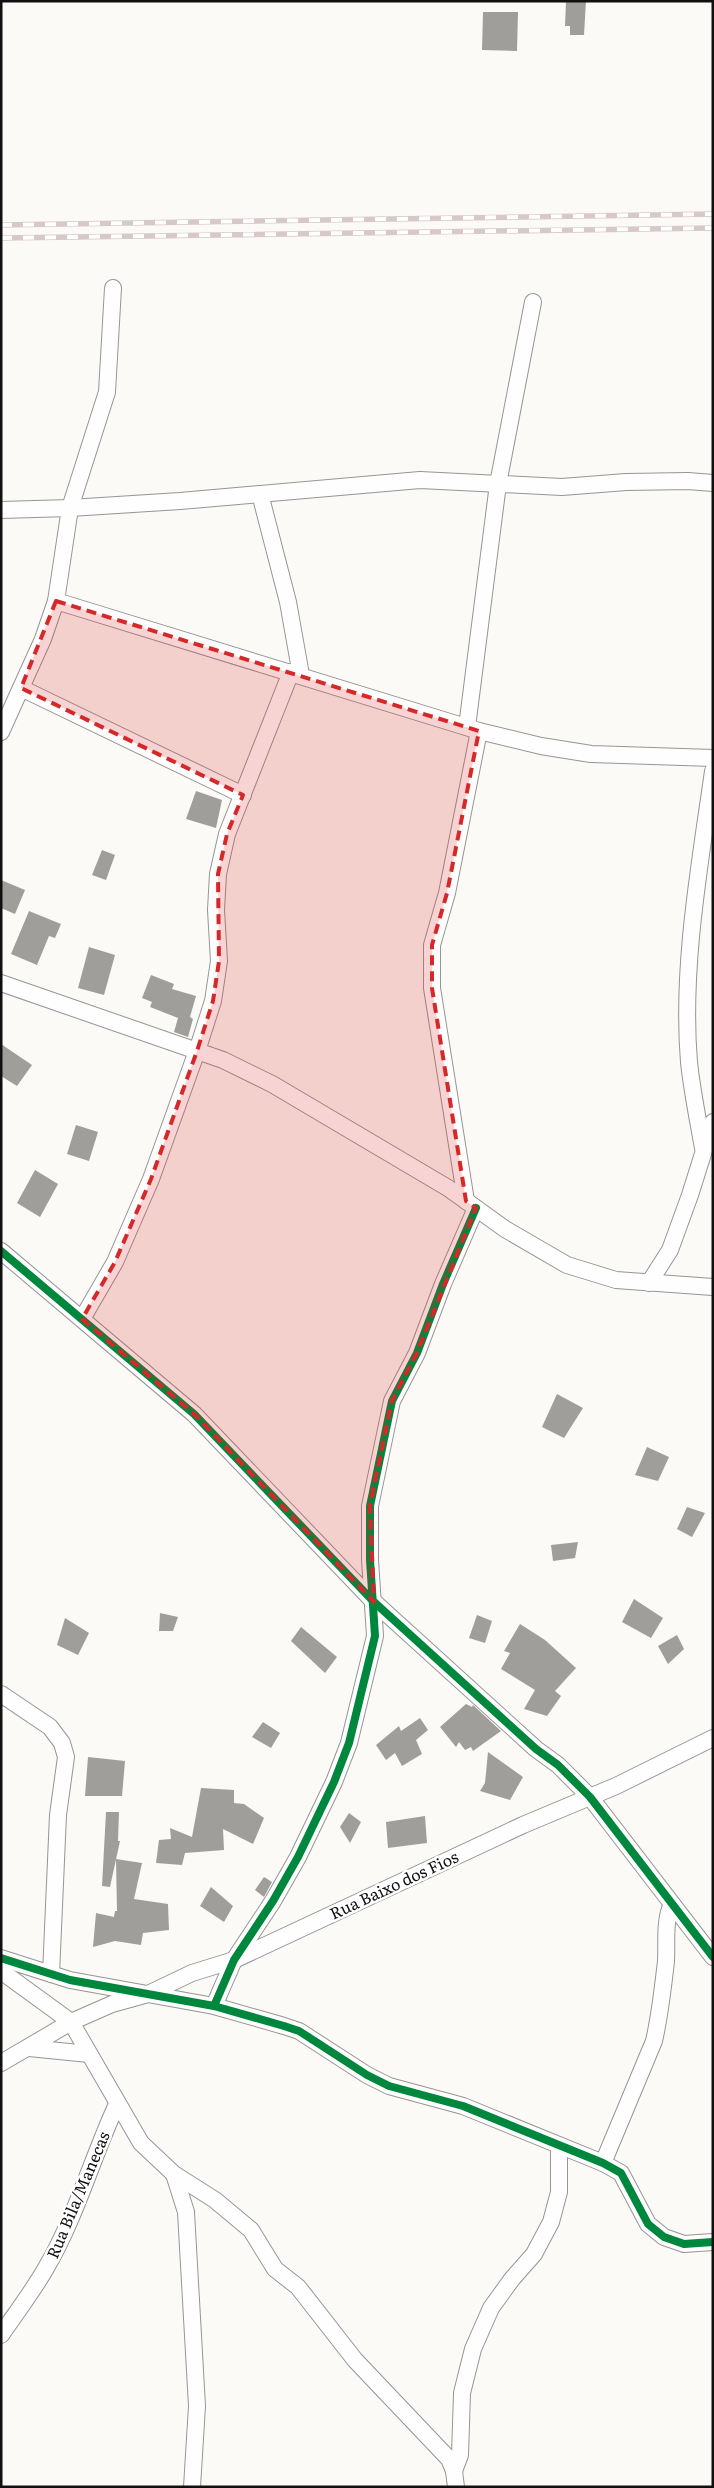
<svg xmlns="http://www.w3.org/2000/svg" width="714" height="2488" viewBox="0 0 714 2488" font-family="Literata,serif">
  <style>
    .building { fill: #a09e9b }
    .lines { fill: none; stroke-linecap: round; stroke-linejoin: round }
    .minor-casing { stroke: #969594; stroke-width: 18 }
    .minor { stroke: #fffefe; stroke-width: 16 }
    .rail-casing { stroke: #d7c8ca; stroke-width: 5.5 }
    .rail { stroke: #fff; stroke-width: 4; stroke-dasharray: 11; stroke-linecap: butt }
    .cycleway-casing { stroke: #fff; stroke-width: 11 }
    .cycleway { stroke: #00873e; stroke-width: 8 }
    .marked { fill: #d62828; fill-opacity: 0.2; stroke: #d62828; stroke-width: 4; stroke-dasharray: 10 6; stroke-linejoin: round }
    .labels { text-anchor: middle; stroke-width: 5; stroke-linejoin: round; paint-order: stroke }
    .street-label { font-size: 16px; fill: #101010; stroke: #fff }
  </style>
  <rect width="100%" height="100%" fill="#fcfaf6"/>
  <!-- building -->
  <g class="building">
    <polygon points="566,1 586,1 584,35 570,35 570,26 565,26"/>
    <polygon points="483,12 518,12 517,51 482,50"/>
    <polygon points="196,791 222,800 216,828 186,819"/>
    <polygon points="102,850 115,855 106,880 92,875"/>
    <polygon points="1,880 25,890 15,914 1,908"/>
    <polygon points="29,911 61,924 55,938 49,936 37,965 11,954"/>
    <polygon points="89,947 115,955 104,995 78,988"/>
    <polygon points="151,975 174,984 172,989 196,996 190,1017 193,1019 188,1037 174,1032 178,1018 150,1007 152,1002 142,998"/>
    <polygon points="1,1044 32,1065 17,1086 1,1076"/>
    <polygon points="76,1125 98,1132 89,1161 67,1154"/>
    <polygon points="35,1170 58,1184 40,1217 17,1203"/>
    <polygon points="557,1394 583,1408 564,1438 542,1427"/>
    <polygon points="647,1447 669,1457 658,1481 635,1475"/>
    <polygon points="687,1507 705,1513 692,1537 677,1529"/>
    <polygon points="578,1542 575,1558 553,1561 551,1545"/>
    <polygon points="634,1599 663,1618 651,1638 622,1622"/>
    <polygon points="160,1613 178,1617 173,1631 159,1631"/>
    <polygon points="477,1615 492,1621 485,1643 469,1638"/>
    <polygon points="65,1618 89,1633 78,1655 57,1645"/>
    <polygon points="520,1624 545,1640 576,1668 555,1691 561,1696 547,1716 524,1709 535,1690 501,1669 510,1653 504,1651"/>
    <polygon points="301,1627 337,1657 325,1673 291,1641"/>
    <polygon points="677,1635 684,1649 668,1664 658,1646"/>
    <polygon points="466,1704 472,1707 473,1705 501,1731 473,1751 471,1747 465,1750 459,1742 456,1747 440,1727"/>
    <polygon points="420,1718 428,1730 416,1740 422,1754 402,1766 395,1753 386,1760 376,1745 399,1726 401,1731"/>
    <polygon points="263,1722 280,1733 271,1748 252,1737"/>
    <polygon points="488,1752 523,1777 510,1800 480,1791 485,1783"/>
    <polygon points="88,1757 125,1761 122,1796 85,1796"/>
    <polygon points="201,1788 234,1790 234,1803 244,1804 264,1818 253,1844 223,1829 224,1850 185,1853 182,1865 156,1863 159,1840 171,1839 170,1828 192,1837"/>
    <polygon points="106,1812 119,1812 118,1841 120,1841 110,1887 102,1886"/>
    <polygon points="349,1813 361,1822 350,1843 340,1827"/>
    <polygon points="425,1816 427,1843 388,1848 386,1822"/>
    <polygon points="116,1859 142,1863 134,1899 168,1904 169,1930 143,1933 141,1945 115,1941 93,1947 96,1913 114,1917 115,1911 117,1911"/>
    <polygon points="264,1877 272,1882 264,1897 255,1890"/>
    <polygon points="211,1887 233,1906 224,1922 200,1906"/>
  </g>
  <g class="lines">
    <!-- minor casing -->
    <g class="minor-casing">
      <g id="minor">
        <polyline points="260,494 288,602 301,675"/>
        <polyline points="1,510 70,508 180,501 420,480 562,487 626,482 688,481 713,483"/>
        <polyline points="56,601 479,731 541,746 591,754 713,758"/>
        <polyline points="21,688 243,795"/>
        <polyline points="467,727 498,484 533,302"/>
        <polyline points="1,732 43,639 56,601 70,508 107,392 113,288"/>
        <polyline points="1,983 223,1060 272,1084 448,1188 505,1229 567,1265 616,1280 713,1287"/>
        <path d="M 703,1148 C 698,1120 692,1091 689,1062 C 681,967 700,864 713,771"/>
        <polyline points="466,1201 432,988 432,945 447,893 479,731"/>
        <polyline points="1,1251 194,1414 374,1602 536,1749 558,1765 590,1797 713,1957"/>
        <polyline points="649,1283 670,1250 690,1195 713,1122"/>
        <polyline points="82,1319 115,1262 151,1179 197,1051 213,1001 219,961 216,910 218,874 227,834 291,672"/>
        <polyline points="1,1694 50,1727 62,1743 66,1757 58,1815 51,1974"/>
        <polyline points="1,1958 70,1980 214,2006 284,2026 299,2031 367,2075 389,2086 463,2106 603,2163 621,2173 648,2224 664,2237 684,2244 713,2242"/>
        <polyline points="1,1971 71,2022 141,2143 174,2174 215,2200 251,2230 275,2269 298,2287 355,2360 449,2459 454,2471 456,2487"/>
        <polyline points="214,2006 234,1960 273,1901 298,1857 334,1782 349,1743 375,1636 370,1560 370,1506 392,1401 417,1353 443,1284 476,1208"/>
        <polyline points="29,2048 89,2054"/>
        <polyline points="1,2063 71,2022 112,2004 148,1994 192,1973 234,1960 523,1825 616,1786 713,1738"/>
        <path d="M 603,2163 L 654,2041 C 660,2015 663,1988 666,1961 C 667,1943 664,1920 672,1904"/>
        <polyline points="174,2174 186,2212 197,2406 192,2487"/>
        <path d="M 1,2335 C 16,2313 33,2291 46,2268 C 76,2217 92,2158 117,2104"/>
        <polyline points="454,2471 460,2455 462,2393 473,2349 491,2308 512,2279 534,2254 551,2222 559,2192 559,2146"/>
      </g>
    </g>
    <!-- minor -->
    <use href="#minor" class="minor"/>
    <!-- rail casing -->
    <g class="rail-casing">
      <g id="rail">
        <polyline points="1,225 713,214"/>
        <polyline points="1,238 713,228"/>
      </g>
    </g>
    <!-- rail -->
    <use href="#rail" class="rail"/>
    <!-- cycleway casing -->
    <g class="cycleway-casing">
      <g id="cycleway">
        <polyline points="1,1251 194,1414 374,1602 536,1749 558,1765 590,1797 713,1957"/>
        <polyline points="1,1958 70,1980 214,2006 284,2026 299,2031 367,2075 389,2086 463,2106 603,2163 621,2173 648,2224 664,2237 684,2244 713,2242"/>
        <polyline points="214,2006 234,1960 273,1901 298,1857 334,1782 349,1743 375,1636 370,1560 370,1506 392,1401 417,1353 443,1284 476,1208"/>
      </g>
    </g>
    <!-- cycleway -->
    <use href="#cycleway" class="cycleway"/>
  </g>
  <!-- marked area -->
  <path class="marked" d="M 56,601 L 479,731 L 447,893 L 432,945 L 432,988 L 466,1201 L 476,1208 L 417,1353 L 392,1401 L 370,1506 L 374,1602 L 194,1414 L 82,1319 L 115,1262 L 151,1179 L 197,1051 L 213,1001 L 219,961 L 218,874 L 227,834 L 243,795 L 21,688 Z"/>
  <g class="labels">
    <!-- street labels -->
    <g class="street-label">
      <text transform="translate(394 1885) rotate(-25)" y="6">Rua Baixo dos Fios</text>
      <text transform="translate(78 2195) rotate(-67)" y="6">Rua Bila/Manecas</text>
    </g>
  </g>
  <!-- border -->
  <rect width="714" height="2488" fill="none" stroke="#101010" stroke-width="5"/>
</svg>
